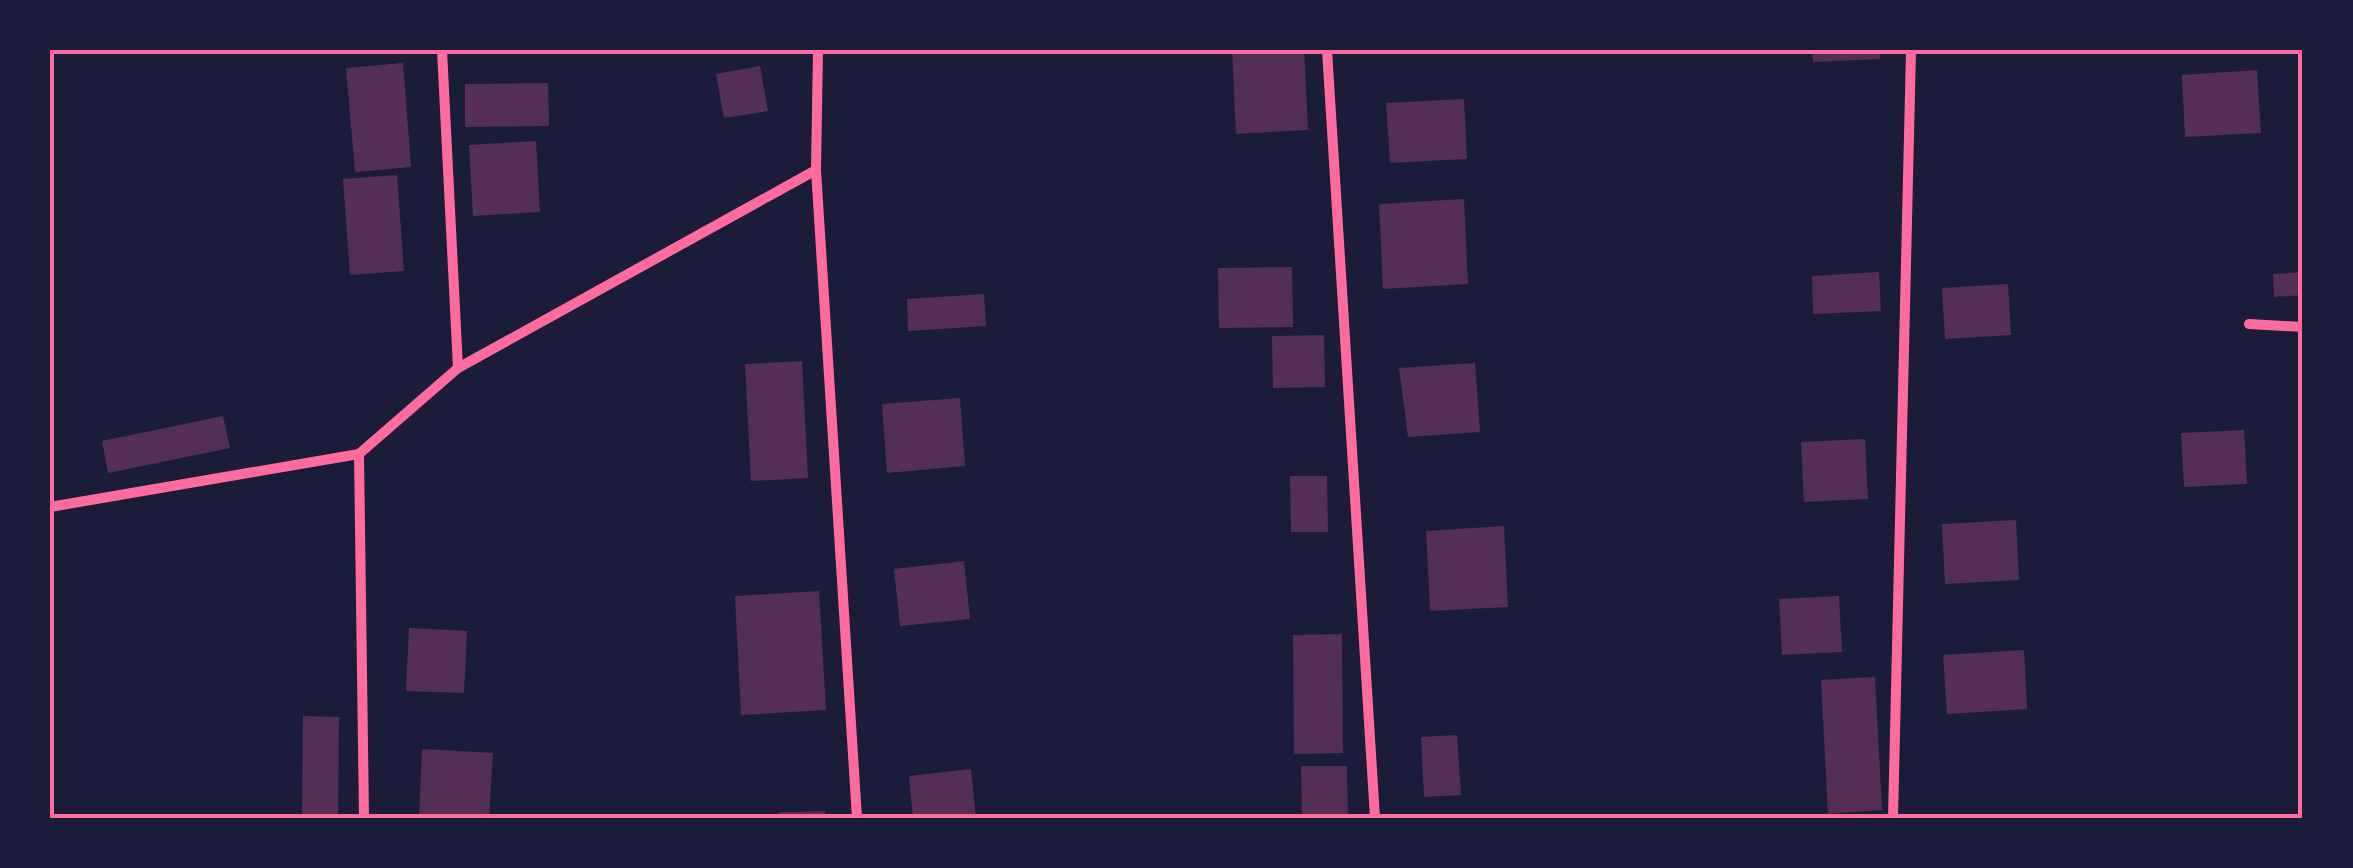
<svg xmlns="http://www.w3.org/2000/svg" width="2353" height="868" viewBox="0 0 2353 868" font-family="Commissioner,sans-serif">
  <style>
    .building { fill: #542f53 }
    .lines { fill: none; stroke-linecap: round; stroke-linejoin: round }
    .minor { stroke: #ff6b9d; stroke-width: 10 }
    .neatline { fill: none; stroke: #ff6b9d; stroke-width: 4 }
  </style>
  <rect width="100%" height="100%" fill="#1b1b3a"/>
  <!-- building -->
  <g class="building">
    <polygon points="1232,50 1304,50 1308,130 1236,134"/>
    <polygon points="1812,50 1879,50 1880,59 1813,62"/>
    <polygon points="403,63 411,167 355,172 346,68"/>
    <polygon points="760,66 768,111 724,118 716,74"/>
    <polygon points="2257,70 2261,133 2185,137 2182,75"/>
    <polygon points="548,83 549,126 465,127 465,84"/>
    <polygon points="1464,99 1467,159 1390,163 1386,103"/>
    <polygon points="536,141 540,212 473,216 469,145"/>
    <polygon points="397,175 404,271 350,275 343,179"/>
    <polygon points="1464,199 1468,284 1383,289 1379,204"/>
    <polygon points="1292,267 1293,327 1219,328 1218,268"/>
    <polygon points="1879,272 1881,311 1813,314 1812,276"/>
    <polygon points="2303,272 2303,295 2274,297 2273,274"/>
    <polygon points="2008,284 2011,335 1945,339 1942,288"/>
    <polygon points="984,294 986,326 908,331 907,299"/>
    <polygon points="1324,335 1325,387 1273,388 1272,336"/>
    <polygon points="802,361 808,478 751,481 745,364"/>
    <polygon points="1475,363 1480,432 1408,437 1399,368"/>
    <polygon points="960,398 965,466 887,473 882,404"/>
    <polygon points="223,416 230,448 108,473 102,441"/>
    <polygon points="2244,430 2247,484 2184,487 2181,433"/>
    <polygon points="1865,439 1868,499 1804,502 1801,442"/>
    <polygon points="1290,476 1327,476 1328,532 1291,532"/>
    <polygon points="2016,520 2019,580 1945,584 1942,524"/>
    <polygon points="1504,526 1508,607 1430,611 1426,531"/>
    <polygon points="964,561 970,619 900,626 894,569"/>
    <polygon points="819,591 826,710 741,715 735,596"/>
    <polygon points="1839,596 1842,652 1782,655 1779,599"/>
    <polygon points="409,628 467,631 464,693 406,691"/>
    <polygon points="1342,634 1343,753 1294,754 1293,635"/>
    <polygon points="2024,650 2027,709 1947,714 1943,655"/>
    <polygon points="1875,677 1882,810 1828,814 1821,680"/>
    <polygon points="303,716 339,717 338,818 302,818"/>
    <polygon points="1457,735 1461,795 1424,797 1421,737"/>
    <polygon points="422,749 493,753 489,818 419,818"/>
    <polygon points="1301,766 1347,766 1348,818 1302,818"/>
    <polygon points="971,769 976,818 913,818 909,776"/>
    <polygon points="825,811 825,818 779,818 779,812"/>
  </g>
  <g class="lines">
    <!-- minor -->
    <g class="minor">
      <polyline points="442,50 458,368"/>
      <polyline points="818,50 816,170 857,818"/>
      <polyline points="1327,50 1375,818"/>
      <polyline points="2249,324 2303,327"/>
      <polyline points="359,454 364,818"/>
      <polyline points="50,507 359,454 458,368 816,170"/>
      <polyline points="1893,818 1911,50"/>
    </g>
  </g>
  <!-- border -->
  <rect width="2353" height="868" fill="none" stroke="#1b1b3a" stroke-width="105"/>
  <rect x="52" y="52" width="2248" height="764" class="neatline"/>
</svg>
